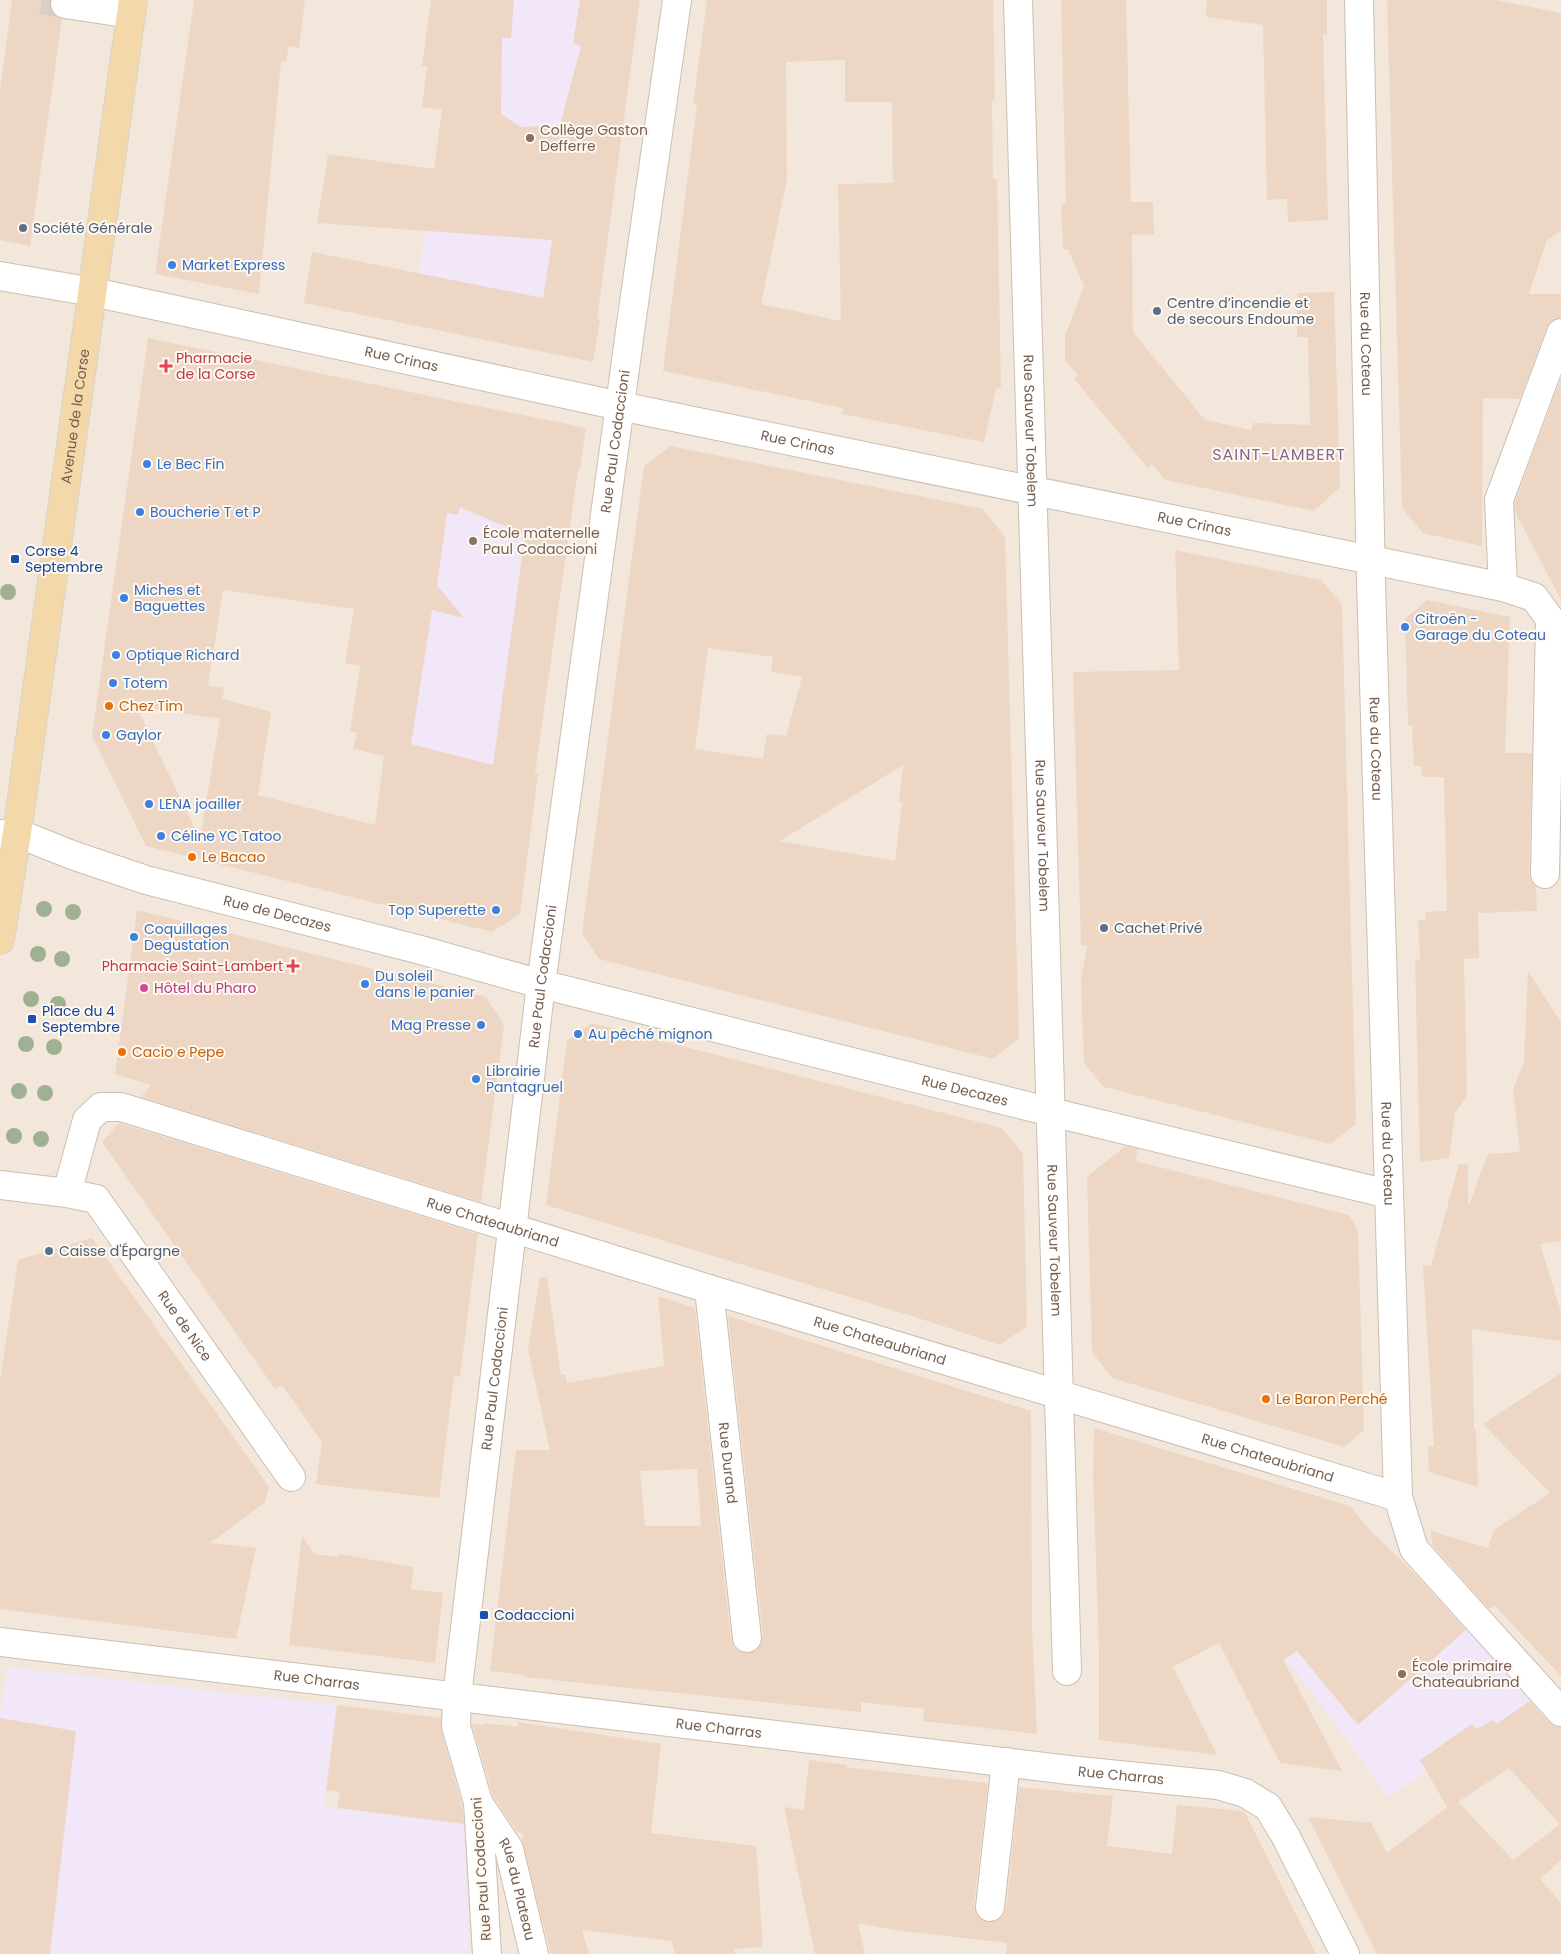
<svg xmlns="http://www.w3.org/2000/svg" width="1561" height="1954" viewBox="0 0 1561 1954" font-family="Poppins,sans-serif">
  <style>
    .residential { fill: #f2e7da }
    .education { fill: #f2e7f8 }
    .building { fill: #eed6c5; fill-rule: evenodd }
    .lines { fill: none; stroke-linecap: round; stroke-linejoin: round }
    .minor-tunnel { stroke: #d9cfc4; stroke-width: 28; stroke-dasharray: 28 14; stroke-linecap: butt }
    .minor-casing { stroke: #ccbeb1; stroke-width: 30 }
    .major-casing { stroke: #d8d2ce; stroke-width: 30 }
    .minor { stroke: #fff; stroke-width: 28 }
    .major { stroke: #f3d9aa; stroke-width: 28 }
    .tree { fill: #a0b092 }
    .education-dot { fill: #8d6e63; stroke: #fef9f1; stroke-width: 2 }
    .service-dot { fill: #5c6f8a; stroke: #fef9f1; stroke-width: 2 }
    .shop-dot { fill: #3f7fe0; stroke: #fef9f1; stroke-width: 2 }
    .health-dot { fill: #e0444e; stroke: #fef9f1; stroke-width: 2 }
    .transit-dot { fill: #1a4fb4; stroke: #fef9f1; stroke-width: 2 }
    .food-dot { fill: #e8710a; stroke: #fef9f1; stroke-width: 2 }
    .hotel-dot { fill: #d1479c; stroke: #fef9f1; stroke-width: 2 }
    .labels { text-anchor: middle; stroke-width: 4; stroke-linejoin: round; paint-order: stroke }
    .education-label { font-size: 14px; fill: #785e54; stroke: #fef9f1; text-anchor: start }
    .service-label { font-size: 14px; fill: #4e5e75; stroke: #fef9f1; text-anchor: start }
    .shop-label { font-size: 14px; fill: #366cbe; stroke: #fef9f1; text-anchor: start }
    .street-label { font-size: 14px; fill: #745e50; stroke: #fef9f1 }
    .health-label { font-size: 14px; fill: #be3a42; stroke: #fef9f1; text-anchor: start }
    .transit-label { font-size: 14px; fill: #164399; stroke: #fef9f1; text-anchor: start }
    .food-label { font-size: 14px; fill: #c56008; stroke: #fef9f1; text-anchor: start }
    .hotel-label { font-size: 14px; fill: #b23c85; stroke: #fef9f1; text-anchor: start }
    .quarter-label { font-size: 16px; letter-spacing: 1px; fill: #83688f; stroke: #fef9f1 }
  </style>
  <rect width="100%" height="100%" fill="#fbf5eb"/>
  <!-- residential -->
  <rect class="residential" x="0" y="0" width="1561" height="1954"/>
  <!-- education -->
  <g class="education">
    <polygon points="457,0 640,0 597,319 600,320 593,362 402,323 412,272 418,273 426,231"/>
    <polygon points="402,390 586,428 580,470 578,470 535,775 350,731"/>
    <polygon points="1368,1528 1467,1628 1531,1701 1388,1798 1329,1715 1276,1647 1351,1645"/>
    <polygon points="7,1667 337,1705 324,1806 464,1822 469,1954 0,1954 0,1714"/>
  </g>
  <!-- building -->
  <g class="building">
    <polygon points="12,0 50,0 51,10 56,16 62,19 30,246 0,240 0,91"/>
    <polygon points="194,0 305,0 299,48 289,46 286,61 281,61 259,294 155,274"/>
    <polygon points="431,0 514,0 511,38 502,38 501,114 521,127 560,125 581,46 573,43 580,0 640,0 597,319 600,320 593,362 304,303 312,252 543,298 552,240 317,223 328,154 434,169 442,110 422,107 427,66 422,66"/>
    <path d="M 707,0 L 993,0 L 995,101 L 992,100 L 993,179 L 997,179 L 1001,388 L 996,389 L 984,442 L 842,414 L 843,408 L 663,371 L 697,104 L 693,105 ZM 845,60 L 845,102 L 892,102 L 893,183 L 838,184 L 841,321 L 761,304 L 787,179 L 786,62 Z"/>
    <polygon points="1061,0 1126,0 1131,202 1153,202 1154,234 1132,235 1133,332 1205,420 1251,430 1253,423 1310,425 1308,337 1297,337 1297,293 1334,292 1340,487 1314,511 1165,480 1152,464 1148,468 1074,379 1078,375 1065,361 1065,336 1084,286 1068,249 1063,249 1061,204 1066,204"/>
    <polygon points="1207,0 1327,0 1327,35 1323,34 1328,220 1288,222 1287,199 1267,200 1263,25 1206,17"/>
    <polygon points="1387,0 1497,0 1561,13 1561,230 1547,240 1529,294 1561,294 1561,318 1551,321 1546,328 1520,399 1483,398 1482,546 1423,533 1402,508"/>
    <path d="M 148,338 L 586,428 L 580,470 L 578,470 L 535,774 L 538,774 L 520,914 L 492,932 L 146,846 L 92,736 ZM 460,507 L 525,535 L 493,765 L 411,744 L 432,610 L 464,618 L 437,585 L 447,513 L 458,515 ZM 223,590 L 354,609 L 345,663 L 360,666 L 350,731 L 357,733 L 353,749 L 384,756 L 375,825 L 258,795 L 271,712 L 223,699 L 222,702 L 224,688 L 208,686 ZM 136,706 L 220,719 L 200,839 Z"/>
    <polygon points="1561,378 1561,600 1515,512 1515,502"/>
    <path d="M 671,446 L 983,509 L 1005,537 L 1019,1038 L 993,1059 L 599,959 L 582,933 L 644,466 ZM 708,648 L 773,657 L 771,672 L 802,677 L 786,736 L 767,734 L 763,759 L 695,749 ZM 903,765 L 899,801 L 902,802 L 895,861 L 780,841 Z"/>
    <polygon points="1175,550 1321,580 1342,604 1356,1124 1331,1144 1104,1087 1084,1063 1081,979 1087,946 1081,945 1073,672 1179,670"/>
    <polygon points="1427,600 1510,617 1505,753 1532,753 1529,874 1531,881 1536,887 1537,911 1478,913 1479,958 1464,959 1467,1096 1455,1113 1449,1158 1420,1162 1415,960 1420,960 1418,920 1425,920 1426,912 1447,911 1444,777 1422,777 1421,766 1414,766 1412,726 1408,725 1405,619"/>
    <polygon points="137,910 486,997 504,1025 481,1202 141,1097 151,1085 115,1074"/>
    <polygon points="1528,971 1561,1022 1561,1241 1540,1244 1561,1312 1561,1341 1472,1329 1474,1430 1476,1429 1478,1487 1429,1472 1428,1447 1434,1446 1423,1266 1431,1266 1459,1164 1468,1165 1468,1207 1488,1154 1520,1152 1513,1089 1524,1062"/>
    <polygon points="592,1023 1002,1128 1023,1154 1027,1326 1000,1345 915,1317 546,1205 567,1041"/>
    <polygon points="119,1123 478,1234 460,1377 454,1376 439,1498 316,1484 322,1442 282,1385 275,1389 102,1142"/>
    <polygon points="1125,1146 1138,1149 1135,1161 1349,1215 1358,1231 1364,1430 1344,1447 1112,1378 1092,1352 1087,1177"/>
    <polygon points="92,1238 269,1487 265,1502 210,1543 256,1548 236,1639 0,1609 0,1381 18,1260"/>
    <path d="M 540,1277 L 547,1277 L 561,1375 L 565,1374 L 567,1383 L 664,1366 L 658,1296 L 695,1308 L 731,1640 L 735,1648 L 741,1652 L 749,1653 L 757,1650 L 761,1644 L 763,1636 L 728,1316 L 1031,1411 L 1032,1629 L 1037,1734 L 923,1721 L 924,1709 L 861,1702 L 861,1712 L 524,1677 L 524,1675 L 490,1671 L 516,1450 L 550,1450 L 528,1350 ZM 697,1469 L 701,1526 L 645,1526 L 640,1471 Z"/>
    <polygon points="1561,1373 1561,1676 1494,1605 1489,1609 1432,1545 1431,1531 1488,1548 1494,1530 1550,1493 1483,1424"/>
    <polygon points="1094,1428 1350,1506 1368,1528 1420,1579 1466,1630 1358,1725 1297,1651 1283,1660 1342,1771 1280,1763 1219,1643 1173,1667 1217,1755 1099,1740 1099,1651 1093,1475"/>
    <polygon points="302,1536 314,1554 339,1557 339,1554 414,1567 411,1589 443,1593 435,1663 289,1645"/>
    <path d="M 1530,1701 L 1550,1723 L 1556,1727 L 1561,1727 L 1561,1860 L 1540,1879 L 1561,1903 L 1561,1954 L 1377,1954 L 1308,1817 L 1371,1823 L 1387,1853 L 1447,1807 L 1420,1760 L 1472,1724 L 1477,1729 L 1493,1720 L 1496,1724 ZM 1509,1768 L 1560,1824 L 1513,1860 L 1458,1802 Z"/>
    <polygon points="337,1705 441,1718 441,1730 462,1805 464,1824 337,1808 340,1792 326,1790"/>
    <polygon points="0,1718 76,1731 50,1954 0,1954"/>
    <polygon points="518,1722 661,1744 651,1833 756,1846 763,1947 734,1949 736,1954 675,1954 672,1941 582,1930 589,1954 551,1954 522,1841 523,1833 517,1832 493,1796 472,1724 485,1725 484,1723 518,1727"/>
    <polygon points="809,1760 847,1765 846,1767 988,1783 974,1905 976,1914 981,1920 988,1922 997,1921 1003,1916 1006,1909 1019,1787 1113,1796 1107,1846 1172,1854 1177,1805 1244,1811 1316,1954 1006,1954 1007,1943 894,1930 858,1923 865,1954 815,1954 784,1807 804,1810"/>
  </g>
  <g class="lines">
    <!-- minor-tunnel -->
    <polyline class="minor-tunnel" points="42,0 65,4"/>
    <!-- minor casing -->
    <g class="minor-casing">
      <g id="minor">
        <path id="s1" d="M 1018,0 L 1067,1671"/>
        <path id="s2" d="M 1359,0 L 1371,581 L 1398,1497"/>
        <polyline points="65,4 131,14"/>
        <path id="s3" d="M 0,276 L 93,292 L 620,406 L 1503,587 L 1534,597 L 1550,619 L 1545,874"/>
        <polyline points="1503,587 1499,500 1561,333"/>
        <path id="s4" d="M 0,834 L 17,833 L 72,855 L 146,880 L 417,949 L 541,984 L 1051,1112 L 1388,1194"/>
        <path id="s5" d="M 0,1185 L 67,1193 L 96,1199 L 291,1477"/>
        <path id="s6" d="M 67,1193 L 87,1120 L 101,1107 L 121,1107 L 709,1289 L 1398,1497 L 1414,1549 L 1561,1712"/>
        <path id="s7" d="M 709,1289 L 747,1638"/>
        <path id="s8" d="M 0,1642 L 1069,1770 L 1218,1785 L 1245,1793 L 1268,1807 L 1286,1837 L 1345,1954"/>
        <path id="s9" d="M 479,1804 L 509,1849 L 534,1954"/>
        <polyline points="990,1907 1006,1762"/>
        <path id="s10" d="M 487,1954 L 478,1802 L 456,1726 L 457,1696 L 541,984 L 632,317 L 677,0"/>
      </g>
    </g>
    <!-- major casing -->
    <g class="major-casing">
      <g id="major">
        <path id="s11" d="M 0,940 L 17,833 L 133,0"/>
      </g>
    </g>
    <!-- minor -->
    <use href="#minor" class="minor"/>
    <!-- major -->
    <use href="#major" class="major"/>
  </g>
  <!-- trees -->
  <g class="tree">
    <circle cx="8" cy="592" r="8"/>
    <circle cx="44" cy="909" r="8"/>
    <circle cx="73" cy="912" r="8"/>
    <circle cx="38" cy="954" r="8"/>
    <circle cx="62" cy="959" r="8"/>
    <circle cx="31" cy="999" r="8"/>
    <circle cx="58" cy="1004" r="8"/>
    <circle cx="26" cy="1044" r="8"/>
    <circle cx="54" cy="1047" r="8"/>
    <circle cx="19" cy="1091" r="8"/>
    <circle cx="45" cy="1093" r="8"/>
    <circle cx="14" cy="1136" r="8"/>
    <circle cx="41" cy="1139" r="8"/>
  </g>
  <!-- markers -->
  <g class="education-dot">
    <circle cx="530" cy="138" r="5"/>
    <circle cx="473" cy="541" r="5"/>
    <circle cx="1402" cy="1674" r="5"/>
  </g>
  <g class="service-dot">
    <circle cx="23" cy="228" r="5"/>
    <circle cx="1157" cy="311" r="5"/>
    <circle cx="1104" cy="928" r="5"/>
    <circle cx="49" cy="1251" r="5"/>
  </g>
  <g class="shop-dot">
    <circle cx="172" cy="265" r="5"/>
    <circle cx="147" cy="464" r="5"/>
    <circle cx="140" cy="512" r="5"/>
    <circle cx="124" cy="598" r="5"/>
    <circle cx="1405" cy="627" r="5"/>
    <circle cx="116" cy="655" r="5"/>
    <circle cx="113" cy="683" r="5"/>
    <circle cx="106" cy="735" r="5"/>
    <circle cx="149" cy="804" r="5"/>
    <circle cx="161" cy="836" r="5"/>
    <circle cx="496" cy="910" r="5"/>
    <circle cx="134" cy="937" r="5"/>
    <circle cx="365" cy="984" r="5"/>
    <circle cx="481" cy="1025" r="5"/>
    <circle cx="578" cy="1034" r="5"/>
    <circle cx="476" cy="1079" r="5"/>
  </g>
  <g class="health-dot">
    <path d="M163.5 358.5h5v5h5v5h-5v5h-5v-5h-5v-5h5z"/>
    <path d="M290.5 958.5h5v5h5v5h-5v5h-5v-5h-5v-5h5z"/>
  </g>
  <g class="transit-dot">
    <rect x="10" y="554" width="10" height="10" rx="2.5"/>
    <rect x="27" y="1014" width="10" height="10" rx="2.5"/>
    <rect x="479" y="1610" width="10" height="10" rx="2.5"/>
  </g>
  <g class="food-dot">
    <circle cx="109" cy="706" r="5"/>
    <circle cx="192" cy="857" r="5"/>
    <circle cx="122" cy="1052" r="5"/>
    <circle cx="1266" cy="1399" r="5"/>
  </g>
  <circle class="hotel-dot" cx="144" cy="988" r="5"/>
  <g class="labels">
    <!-- education labels -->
    <g class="education-label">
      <text x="540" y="135">Collège Gaston<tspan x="540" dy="16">Defferre</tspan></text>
      <text x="483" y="538">École maternelle<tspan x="483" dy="16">Paul Codaccioni</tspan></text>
      <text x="1412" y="1671">École primaire<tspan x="1412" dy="16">Chateaubriand</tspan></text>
    </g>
    <!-- service labels -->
    <g class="service-label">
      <text x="33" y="233">Société Générale</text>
      <text x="1167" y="308">Centre d’incendie et<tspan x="1167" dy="16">de secours Endoume</tspan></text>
      <text x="1114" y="933">Cachet Privé</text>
      <text x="59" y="1256">Caisse d'Épargne</text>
    </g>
    <!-- shop labels -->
    <g class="shop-label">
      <text x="182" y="270">Market Express</text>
      <text x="157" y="469">Le Bec Fin</text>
      <text x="150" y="517">Boucherie T et P</text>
      <text x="134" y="595">Miches et<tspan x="134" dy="16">Baguettes</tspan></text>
      <text x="1415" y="624">Citroën -<tspan x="1415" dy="16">Garage du Coteau</tspan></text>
      <text x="126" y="660">Optique Richard</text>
      <text x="123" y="688">Totem</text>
      <text x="116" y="740">Gaylor</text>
      <text x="159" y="809">LENA joailler</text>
      <text x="171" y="841">Céline YC Tatoo</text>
      <text x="486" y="915" text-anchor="end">Top Superette</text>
      <text x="144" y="934">Coquillages<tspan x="144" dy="16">Degustation</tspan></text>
      <text x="375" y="981">Du soleil<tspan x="375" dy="16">dans le panier</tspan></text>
      <text x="471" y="1030" text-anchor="end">Mag Presse</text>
      <text x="588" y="1039">Au pêché mignon</text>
      <text x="486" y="1076">Librairie<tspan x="486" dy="16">Pantagruel</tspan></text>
    </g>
    <!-- street labels -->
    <g class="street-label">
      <text dy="5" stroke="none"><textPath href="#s2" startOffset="344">Rue du Coteau</textPath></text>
      <text dy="5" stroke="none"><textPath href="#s3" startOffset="410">Rue Crinas</textPath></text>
      <text dy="5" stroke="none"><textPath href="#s11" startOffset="529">Avenue de la Corse</textPath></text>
      <text dy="5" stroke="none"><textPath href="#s1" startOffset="431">Rue Sauveur Tobelem</textPath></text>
      <text dy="5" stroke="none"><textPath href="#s10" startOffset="1526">Rue Paul Codaccioni</textPath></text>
      <text dy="5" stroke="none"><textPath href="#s3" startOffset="815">Rue Crinas</textPath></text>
      <text dy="5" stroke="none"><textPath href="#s3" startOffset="1220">Rue Crinas</textPath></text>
      <text dy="5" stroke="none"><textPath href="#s2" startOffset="749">Rue du Coteau</textPath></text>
      <text dy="5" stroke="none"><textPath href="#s1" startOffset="836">Rue Sauveur Tobelem</textPath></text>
      <text dy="5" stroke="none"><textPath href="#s4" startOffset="290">Rue de Decazes</textPath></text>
      <text dy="5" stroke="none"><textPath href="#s10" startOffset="986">Rue Paul Codaccioni</textPath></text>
      <text dy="5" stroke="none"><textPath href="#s4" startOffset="1000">Rue Decazes</textPath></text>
      <text dy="5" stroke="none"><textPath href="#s2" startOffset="1154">Rue du Coteau</textPath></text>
      <text dy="5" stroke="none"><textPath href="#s6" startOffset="504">Rue Chateaubriand</textPath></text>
      <text dy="5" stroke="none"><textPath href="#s1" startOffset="1241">Rue Sauveur Tobelem</textPath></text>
      <text dy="5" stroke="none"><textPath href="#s5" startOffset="252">Rue de Nice</textPath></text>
      <text dy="5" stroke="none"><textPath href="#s6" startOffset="909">Rue Chateaubriand</textPath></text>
      <text dy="5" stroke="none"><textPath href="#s10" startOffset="581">Rue Paul Codaccioni</textPath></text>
      <text dy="5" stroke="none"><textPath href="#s6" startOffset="1314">Rue Chateaubriand</textPath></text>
      <text dy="5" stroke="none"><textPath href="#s7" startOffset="175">Rue Durand</textPath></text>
      <text dy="5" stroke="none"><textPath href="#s8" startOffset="319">Rue Charras</textPath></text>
      <text dy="5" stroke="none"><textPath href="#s8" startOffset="724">Rue Charras</textPath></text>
      <text dy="5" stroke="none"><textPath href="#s8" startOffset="1129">Rue Charras</textPath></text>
      <text transform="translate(481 1869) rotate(-94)" y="5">Rue Paul Codaccioni</text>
      <text dy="5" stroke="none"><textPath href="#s9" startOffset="95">Rue du Plateau</textPath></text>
    </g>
    <!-- health labels -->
    <g class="health-label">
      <text x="176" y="363">Pharmacie<tspan x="176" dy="16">de la Corse</tspan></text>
      <text x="283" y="971" text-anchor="end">Pharmacie Saint-Lambert</text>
    </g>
    <!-- transit labels -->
    <g class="transit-label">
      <text x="25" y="556">Corse 4<tspan x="25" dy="16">Septembre</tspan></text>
      <text x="42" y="1016">Place du 4<tspan x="42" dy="16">Septembre</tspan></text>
      <text x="494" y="1620">Codaccioni</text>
    </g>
    <!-- food labels -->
    <g class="food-label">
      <text x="119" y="711">Chez Tim</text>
      <text x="202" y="862">Le Bacao</text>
      <text x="132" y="1057">Cacio e Pepe</text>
      <text x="1276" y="1404">Le Baron Perché</text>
    </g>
    <!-- hotel labels -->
    <g class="hotel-label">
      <text x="154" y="993">Hôtel du Pharo</text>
    </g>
    <!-- quarter labels -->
    <g class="quarter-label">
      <text x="1279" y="460">SAINT-LAMBERT</text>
    </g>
  </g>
</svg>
